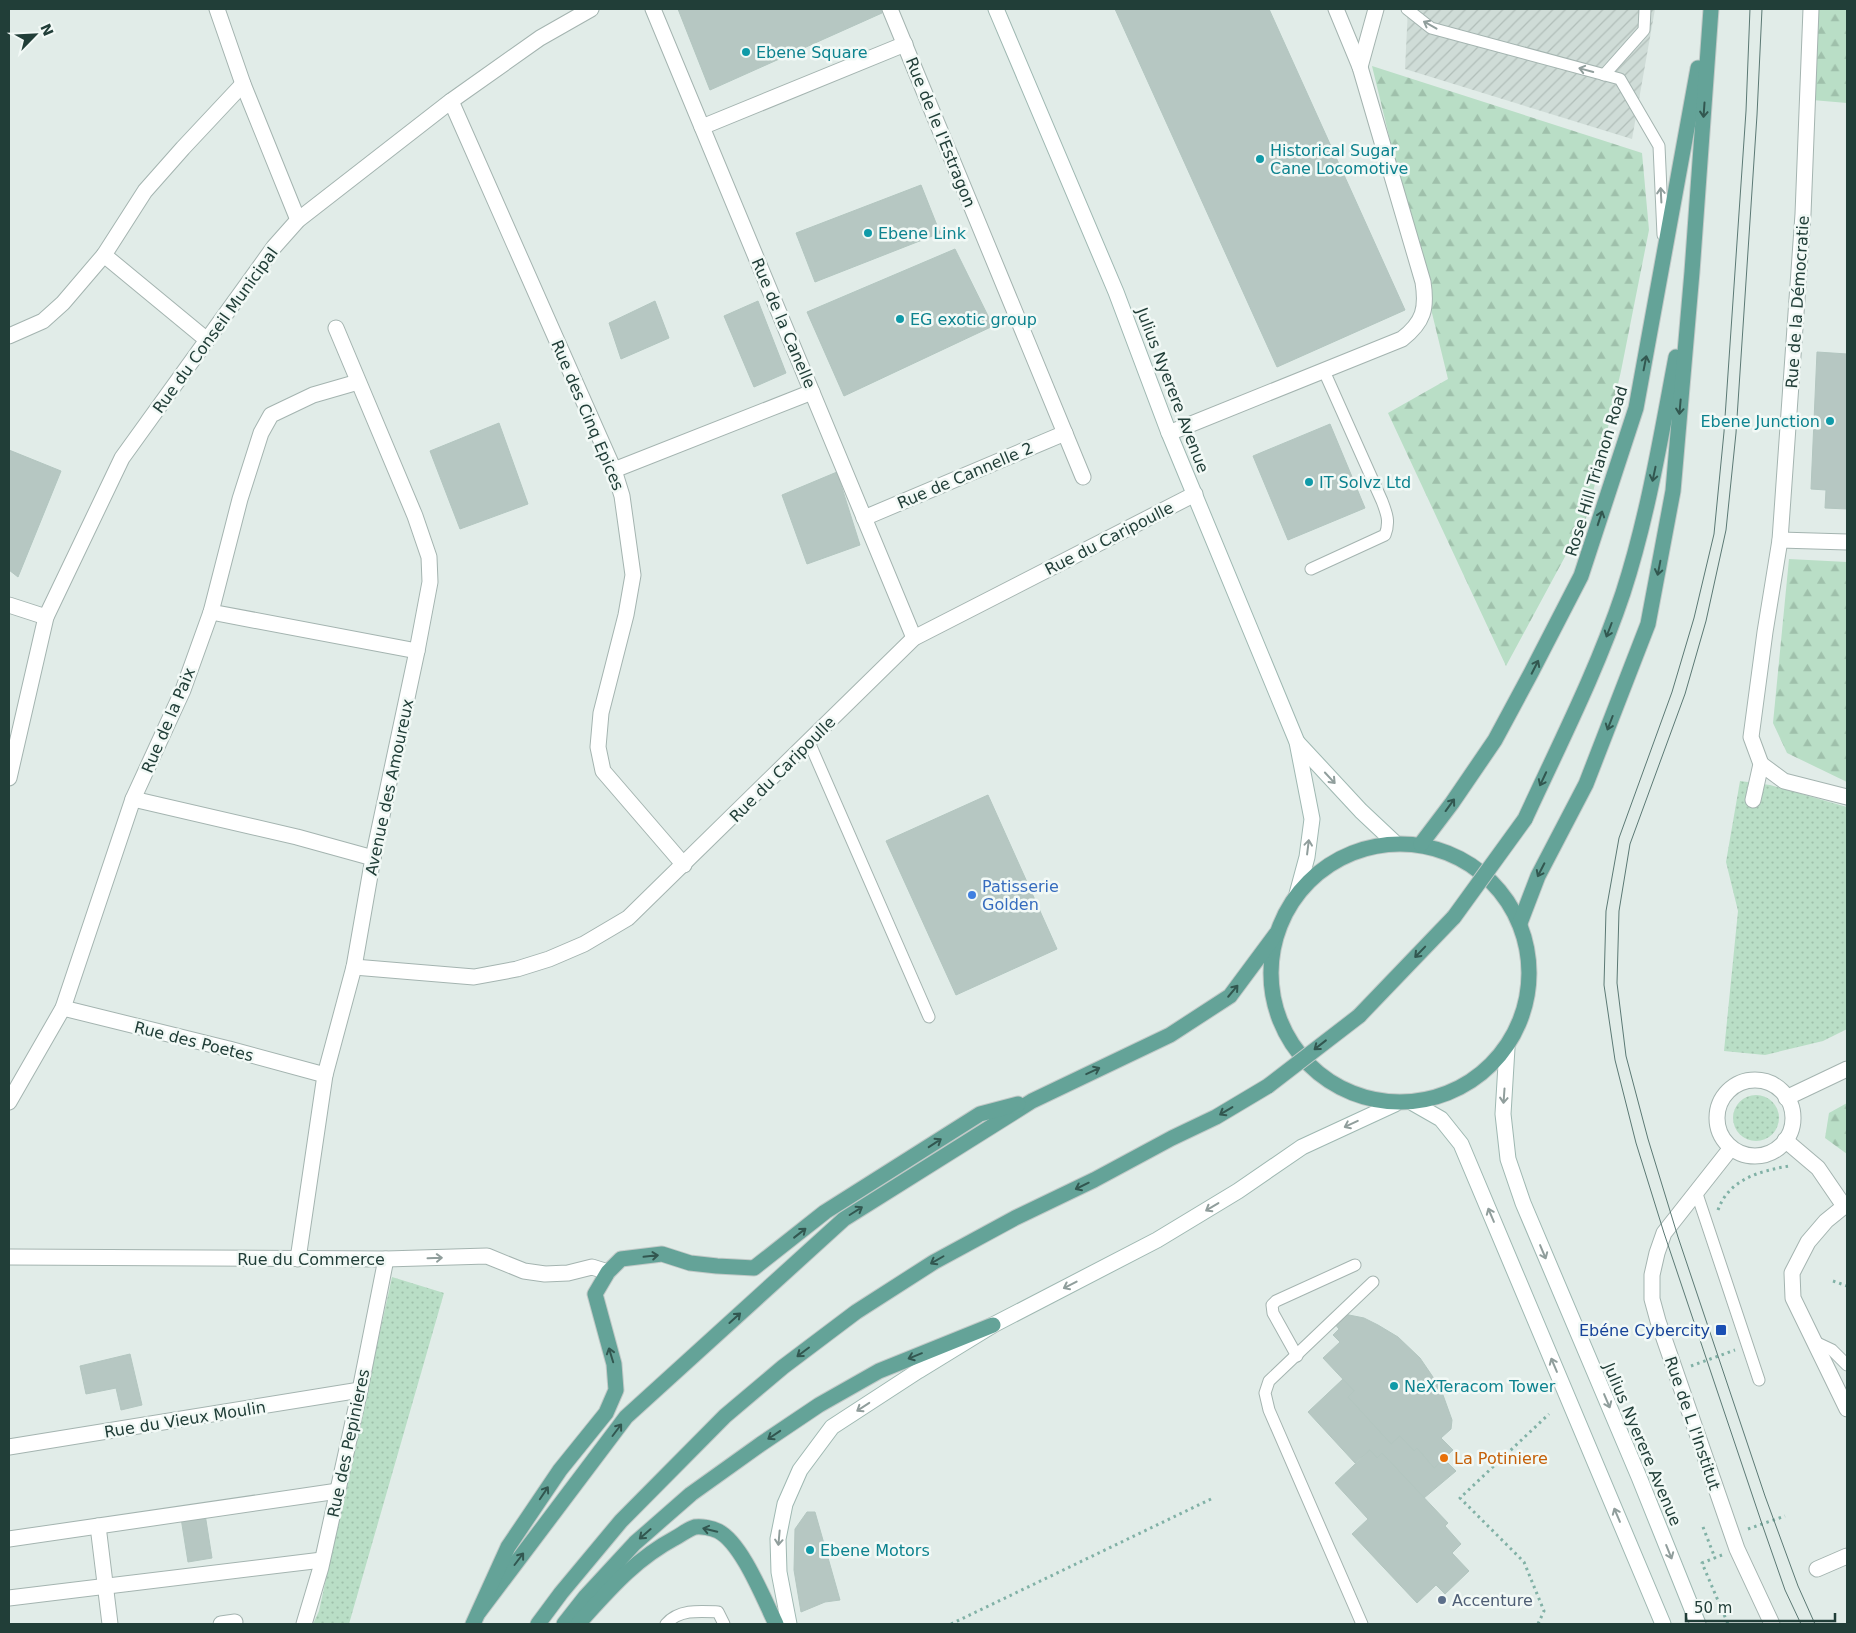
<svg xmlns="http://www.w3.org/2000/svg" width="1856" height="1633" viewBox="0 0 1856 1633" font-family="'DejaVu Sans',sans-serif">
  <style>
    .industrial { fill: url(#industrial-furrows) }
    .grass { fill: url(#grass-dots) }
    .forest { fill: url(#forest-firs) }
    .building { fill: #b6c7c2; stroke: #b3c6c0 }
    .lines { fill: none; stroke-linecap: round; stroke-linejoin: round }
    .lane-casing { stroke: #a4b4b0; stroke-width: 13 }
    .street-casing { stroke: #a4b4b0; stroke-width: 17 }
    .secondary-casing { stroke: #9fb8b2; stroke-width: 17 }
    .primary-casing { stroke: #c1c9c7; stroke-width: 17 }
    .path { stroke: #81b1a6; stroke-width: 3; stroke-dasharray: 2.5 4; stroke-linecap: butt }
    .lane { stroke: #fff; stroke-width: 11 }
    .street { stroke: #fff; stroke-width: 15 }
    .secondary { stroke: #fff; stroke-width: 15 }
    .primary { stroke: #64a398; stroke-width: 15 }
    .tram { stroke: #5b7974; stroke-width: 1 }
    .primary-bridge-casing { stroke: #c1c9c7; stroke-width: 17; stroke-linecap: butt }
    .primary-bridge { stroke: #64a398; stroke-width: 15 }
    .oneway { stroke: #909e9c }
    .oneway2 { stroke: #325750 }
    .culture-dot { fill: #0f9aa8; stroke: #f2f9f6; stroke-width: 2 }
    .shop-dot { fill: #3f7fe0; stroke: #f2f9f6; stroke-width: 2 }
    .transit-dot { fill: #1a4fb4; stroke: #f2f9f6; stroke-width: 2 }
    .food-dot { fill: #e8710a; stroke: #f2f9f6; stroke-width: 2 }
    .service-dot { fill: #5c6f8a; stroke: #f2f9f6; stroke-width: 2 }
    .labels { text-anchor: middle; stroke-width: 5; stroke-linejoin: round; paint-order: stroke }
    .culture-label { font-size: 16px; fill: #0d838f; stroke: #f2f9f6; text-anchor: start }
    .street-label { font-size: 16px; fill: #213e38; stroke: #f2f9f6 }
    .shop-label { font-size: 16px; fill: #366cbe; stroke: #f2f9f6; text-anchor: start }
    .transit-label { font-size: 16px; fill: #164399; stroke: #f2f9f6; text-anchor: end }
    .food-label { font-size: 16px; fill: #c56008; stroke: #f2f9f6; text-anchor: start }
    .service-label { font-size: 16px; fill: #4e5e75; stroke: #f2f9f6; text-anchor: start }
  </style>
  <defs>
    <pattern id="industrial-furrows" width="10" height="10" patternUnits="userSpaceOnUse" patternTransform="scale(1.25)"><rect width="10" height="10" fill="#cfdcd7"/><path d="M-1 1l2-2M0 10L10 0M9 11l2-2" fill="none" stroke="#b1beb9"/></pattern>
    <pattern id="grass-dots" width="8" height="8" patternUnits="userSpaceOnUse" patternTransform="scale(1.25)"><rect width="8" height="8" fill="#b9dec6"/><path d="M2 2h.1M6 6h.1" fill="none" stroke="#9fc0ab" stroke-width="1.8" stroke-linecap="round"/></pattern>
    <pattern id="forest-firs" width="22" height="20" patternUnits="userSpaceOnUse" patternTransform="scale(1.25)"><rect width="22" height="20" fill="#b9dec6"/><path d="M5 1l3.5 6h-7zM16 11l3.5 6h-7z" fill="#9fc0ab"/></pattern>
  </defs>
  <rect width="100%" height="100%" fill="#e1ece8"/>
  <!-- industrial -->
  <polygon class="industrial" points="1408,9 1655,9 1632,139 1405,69"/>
  <!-- grass -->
  <g class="grass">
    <polygon points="1740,781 1770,785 1847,807 1847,1029 1823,1041 1765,1055 1724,1051 1738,911 1726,862"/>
    <circle cx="1756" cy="1118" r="23"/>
    <polygon points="392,1277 444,1293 349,1624 313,1624 319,1611"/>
  </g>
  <!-- forest -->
  <g class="forest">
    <polygon points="1817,9 1847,9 1847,103 1812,100"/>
    <polygon points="1372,66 1642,153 1649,230 1621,371 1588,514 1506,666 1388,413 1448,379"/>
    <polygon points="1789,559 1847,562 1847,782 1787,753 1773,723"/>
    <polygon points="1847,1103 1847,1154 1825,1138 1829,1113"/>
  </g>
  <!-- building -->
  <g class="building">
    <polygon points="678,9 881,9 882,13 710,90"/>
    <polygon points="1115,9 1269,9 1405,310 1277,367"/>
    <polygon points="921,185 940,233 815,282 796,233"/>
    <polygon points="955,249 993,326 844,396 807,312"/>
    <polygon points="655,301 669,338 621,359 609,323"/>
    <polygon points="758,301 786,373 754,387 724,316"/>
    <polygon points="1817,352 1847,354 1847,509 1825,508 1826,490 1811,489"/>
    <polygon points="499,423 528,504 460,529 430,451"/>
    <polygon points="1330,424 1365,508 1288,540 1253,456"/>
    <polygon points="9,450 61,471 18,577 9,570"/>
    <polygon points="837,472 860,545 807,564 782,495"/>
    <polygon points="988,795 1057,949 956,995 886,841"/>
    <polygon points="1344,1314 1364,1318 1378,1325 1398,1337 1420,1358 1435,1380 1443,1395 1452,1420 1451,1429 1441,1438 1453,1450 1434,1468 1417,1448 1414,1451 1400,1436 1391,1444 1348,1397 1354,1391 1323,1358 1340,1342 1333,1335 1339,1329 1334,1323"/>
    <polygon points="130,1354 142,1405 121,1410 116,1388 86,1394 80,1366"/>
    <polygon points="1343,1379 1354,1391 1348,1397 1391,1444 1400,1436 1414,1451 1417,1448 1434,1468 1444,1459 1456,1471 1424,1498 1382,1453 1377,1458 1370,1450 1355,1463 1308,1412"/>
    <polygon points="1370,1450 1377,1458 1382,1453 1448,1523 1445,1526 1461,1544 1452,1553 1469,1571 1445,1594 1436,1585 1417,1603 1352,1534 1368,1519 1335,1483"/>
    <polygon points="807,1512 815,1512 840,1600 825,1602 801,1612 794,1570 795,1529"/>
    <polygon points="205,1514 212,1558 188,1562 181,1518"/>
  </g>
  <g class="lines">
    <!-- lane casing -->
    <g class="lane-casing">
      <g id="lane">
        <polyline points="1407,9 1431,28 1620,79 1659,146 1663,235"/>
        <polyline points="1604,75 1644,30 1645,9"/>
        <path d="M 1311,569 L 1385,535 C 1390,522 1387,514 1382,501 L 1324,371"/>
        <polyline points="809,742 929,1017"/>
        <polyline points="1696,1191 1759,1380"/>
        <polyline points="1815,1342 1832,1350 1847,1365"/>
        <polyline points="1297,1356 1273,1313 1272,1305 1276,1301 1355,1265"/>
        <path d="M 666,1624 C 679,1609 700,1611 718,1612 L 724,1624"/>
        <polyline points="1362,1624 1269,1410 1265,1393 1269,1381 1373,1282"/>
      </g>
    </g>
    <!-- street casing -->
    <g class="street-casing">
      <g id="street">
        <polyline points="217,9 243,84 298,220"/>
        <polyline points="653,9 914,638"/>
        <polyline points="890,9 1083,477"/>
        <polyline points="1360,67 1376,9"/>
        <polyline points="451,101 614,470 622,496 633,575 626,615 601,713 598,747 603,771 684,865"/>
        <polyline points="702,127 905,44"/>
        <polyline points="104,255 207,340"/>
        <polyline points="9,336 43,321 63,303 104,255 145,191 183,148 243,84"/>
        <path d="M 1169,433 L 1402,339 C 1424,322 1427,308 1423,282 L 1360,67 L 1336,9"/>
        <polyline points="614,470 812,392"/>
        <polyline points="864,518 1065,433"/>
        <polyline points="1780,540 1847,542"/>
        <polyline points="9,605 46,617"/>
        <polyline points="211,612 417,651"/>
        <polyline points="1761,764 1784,781 1847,797"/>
        <polyline points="9,778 46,617 122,458 274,247 298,220 451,101 540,38 591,9"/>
        <polyline points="133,799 297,837 373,858"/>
        <polyline points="1753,800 1761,764 1751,737 1765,632 1780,540 1803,214 1811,9"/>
        <polyline points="354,967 474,977 517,969 549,959 584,944 628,918 914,638 1195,494"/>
        <polyline points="63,1008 229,1049 325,1075"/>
        <circle cx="1755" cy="1118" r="38"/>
        <polyline points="1786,1098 1847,1069"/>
        <polyline points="9,1102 63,1008 133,799 183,690 211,612 240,499 261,433 271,415 313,395 358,382"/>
        <polyline points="1785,1140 1818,1168 1844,1206"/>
        <polyline points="1731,1148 1664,1233 1657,1253 1652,1275 1652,1299 1658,1321 1737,1549 1772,1624"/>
        <polyline points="1847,1204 1826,1221 1808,1242 1792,1273 1793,1298 1847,1409"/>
        <polyline points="9,1257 386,1259 487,1256 524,1271 545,1274 568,1273 592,1267 608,1272"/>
        <polyline points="298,1259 325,1075 354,967 373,858 417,651 430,582 429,557 415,516 336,328"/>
        <polyline points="9,1447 360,1390"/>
        <polyline points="98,1526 110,1624"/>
        <polyline points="9,1539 338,1491"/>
        <polyline points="1817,1569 1847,1556"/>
        <polyline points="9,1598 322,1560"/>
        <polyline points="221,1624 235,1622"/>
        <polyline points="304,1624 321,1567 360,1390 386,1259"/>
      </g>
    </g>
    <!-- secondary casing -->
    <g class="secondary-casing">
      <g id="secondary">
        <polyline points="996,9 1116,292 1169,433 1297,742 1312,819 1307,857 1297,894"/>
        <polyline points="1297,742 1361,811 1394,842"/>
        <polyline points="1507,1048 1503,1114 1508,1159 1523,1203 1639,1477 1698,1624"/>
        <polyline points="1413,1103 1441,1119 1461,1144 1663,1624"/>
        <polyline points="789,1624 779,1572 778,1539 785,1504 800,1470 832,1427 918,1371 993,1325 1157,1240 1238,1191 1302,1147 1395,1104"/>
      </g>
    </g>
    <!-- primary casing -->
    <g class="primary-casing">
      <g id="primary">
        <path d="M 1525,819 C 1559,745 1597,671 1623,593 C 1648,516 1661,436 1676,357"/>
        <circle cx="1400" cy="973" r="129"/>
        <polyline points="1421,844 1452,803 1495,740 1531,673 1581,576 1636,408 1698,68"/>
        <polyline points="1520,923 1538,876 1586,784 1648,624 1673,491 1692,272 1711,9"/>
        <polyline points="1359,1016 1454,917"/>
        <polyline points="479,1612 626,1417 844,1219 1032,1101 1170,1035 1230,996 1276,934"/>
        <polyline points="473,1624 508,1547 560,1470 606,1413 616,1390 614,1364 595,1294 608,1272 621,1259 662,1254 690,1263 717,1266 754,1268 825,1212 980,1114 1018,1104"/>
        <polyline points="538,1624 561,1593 621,1521 725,1416 783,1367 856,1312 934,1262 1015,1218 1094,1180 1172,1138 1216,1117 1268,1086"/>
        <polyline points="564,1624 586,1596 635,1543 691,1494 761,1444 819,1405 879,1371 993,1325"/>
        <path d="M 578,1624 C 609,1590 634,1560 675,1538 C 681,1535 688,1529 695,1527 C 701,1526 712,1528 718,1531 C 742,1543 764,1600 776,1624"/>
      </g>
    </g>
    <!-- path -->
    <g class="path">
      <path d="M 1718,1210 C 1729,1179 1760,1171 1789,1166"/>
      <polyline points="1833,1281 1847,1286"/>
      <polyline points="1691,1366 1735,1350"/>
      <polyline points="1703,1527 1715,1558"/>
      <polyline points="1748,1529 1785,1516"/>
      <polyline points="1722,1555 1702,1563 1728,1624"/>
      <polyline points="951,1624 1211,1499"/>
      <polyline points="1538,1624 1544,1611 1524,1562 1460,1498 1549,1414"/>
    </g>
    <!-- lane -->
    <use href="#lane" class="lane"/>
    <!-- street -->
    <use href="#street" class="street"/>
    <!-- secondary -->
    <use href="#secondary" class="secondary"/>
    <!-- primary -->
    <use href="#primary" class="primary"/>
    <!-- tram -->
    <g class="tram">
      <polyline points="1750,9 1746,111 1724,432 1714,534 1694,618 1672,692 1619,838 1606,911 1604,985 1615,1060 1636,1143 1664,1233 1762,1524 1785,1590 1801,1624"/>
      <polyline points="1762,9 1757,115 1736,433 1726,530 1706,621 1685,694 1630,844 1619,911 1617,983 1626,1056 1648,1139 1678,1237 1765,1496 1798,1586 1815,1624"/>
    </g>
    <!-- primary-bridge casing -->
    <g class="primary-bridge-casing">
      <g id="primary-bridge">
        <polyline points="1454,917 1525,819"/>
        <polyline points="1268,1086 1359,1016"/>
      </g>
    </g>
    <!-- primary-bridge -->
    <use href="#primary-bridge" class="primary-bridge"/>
  </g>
  <!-- one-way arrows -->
  <defs><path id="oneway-shaft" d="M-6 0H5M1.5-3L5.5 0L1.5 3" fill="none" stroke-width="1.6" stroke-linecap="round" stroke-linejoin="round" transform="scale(1.25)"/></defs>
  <g class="oneway">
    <use href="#oneway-shaft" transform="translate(1430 25) rotate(-151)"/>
    <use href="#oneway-shaft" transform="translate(1586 70) rotate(-165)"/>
    <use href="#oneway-shaft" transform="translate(1661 195) rotate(-93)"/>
    <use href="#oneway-shaft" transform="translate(1330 778) rotate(47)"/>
    <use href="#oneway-shaft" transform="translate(1308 847) rotate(-83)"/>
    <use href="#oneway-shaft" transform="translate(1504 1096) rotate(94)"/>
    <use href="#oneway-shaft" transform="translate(1351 1124) rotate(155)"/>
    <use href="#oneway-shaft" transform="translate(1212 1207) rotate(149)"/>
    <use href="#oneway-shaft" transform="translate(1491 1215) rotate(-113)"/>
    <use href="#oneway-shaft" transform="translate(1543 1252) rotate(67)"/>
    <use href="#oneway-shaft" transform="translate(435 1258) rotate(-2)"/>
    <use href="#oneway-shaft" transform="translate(1070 1285) rotate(153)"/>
    <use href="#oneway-shaft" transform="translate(1554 1365) rotate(-113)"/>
    <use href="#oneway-shaft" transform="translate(1607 1401) rotate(67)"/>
    <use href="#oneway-shaft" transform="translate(863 1407) rotate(147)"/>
    <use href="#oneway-shaft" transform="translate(1617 1515) rotate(-113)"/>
    <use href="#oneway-shaft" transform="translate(779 1538) rotate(95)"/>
    <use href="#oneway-shaft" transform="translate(1669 1552) rotate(68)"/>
  </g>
  <g class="oneway2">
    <use href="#oneway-shaft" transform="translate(1704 110) rotate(94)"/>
    <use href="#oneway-shaft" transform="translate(1645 363) rotate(-79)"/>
    <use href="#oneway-shaft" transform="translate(1680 407) rotate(95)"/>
    <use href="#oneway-shaft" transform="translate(1654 474) rotate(102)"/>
    <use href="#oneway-shaft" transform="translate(1600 518) rotate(-72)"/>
    <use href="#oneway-shaft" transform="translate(1659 568) rotate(101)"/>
    <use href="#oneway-shaft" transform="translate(1609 630) rotate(111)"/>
    <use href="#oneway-shaft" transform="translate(1535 667) rotate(-63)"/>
    <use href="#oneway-shaft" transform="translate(1610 723) rotate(111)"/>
    <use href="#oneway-shaft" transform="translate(1543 779) rotate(115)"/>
    <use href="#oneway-shaft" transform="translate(1450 805) rotate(-54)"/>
    <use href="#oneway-shaft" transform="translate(1541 870) rotate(117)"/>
    <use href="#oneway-shaft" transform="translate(1420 952) rotate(134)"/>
    <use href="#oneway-shaft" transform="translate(1233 991) rotate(-50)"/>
    <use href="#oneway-shaft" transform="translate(1320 1045) rotate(142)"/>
    <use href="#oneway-shaft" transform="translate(1093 1071) rotate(-25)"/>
    <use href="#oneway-shaft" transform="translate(1226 1111) rotate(149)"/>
    <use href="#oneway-shaft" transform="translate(935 1143) rotate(-33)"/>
    <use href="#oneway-shaft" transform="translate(1082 1186) rotate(154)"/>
    <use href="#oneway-shaft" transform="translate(856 1211) rotate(-32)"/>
    <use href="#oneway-shaft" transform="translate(800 1233) rotate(-38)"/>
    <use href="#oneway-shaft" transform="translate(651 1256) rotate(-6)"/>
    <use href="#oneway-shaft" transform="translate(937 1260) rotate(150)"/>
    <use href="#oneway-shaft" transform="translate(735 1318) rotate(-42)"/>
    <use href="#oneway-shaft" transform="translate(803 1352) rotate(143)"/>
    <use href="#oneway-shaft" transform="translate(611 1355) rotate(-107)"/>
    <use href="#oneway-shaft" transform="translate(915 1356) rotate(158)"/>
    <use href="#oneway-shaft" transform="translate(617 1430) rotate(-53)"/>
    <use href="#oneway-shaft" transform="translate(774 1435) rotate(146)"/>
    <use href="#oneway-shaft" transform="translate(544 1493) rotate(-56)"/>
    <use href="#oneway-shaft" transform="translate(710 1530) rotate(-166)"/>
    <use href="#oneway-shaft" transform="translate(645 1534) rotate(139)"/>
    <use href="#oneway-shaft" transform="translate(519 1559) rotate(-53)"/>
  </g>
  <!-- markers -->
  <g class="culture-dot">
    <circle cx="746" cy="52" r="5"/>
    <circle cx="1260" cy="159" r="5"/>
    <circle cx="868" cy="233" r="5"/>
    <circle cx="900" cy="319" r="5"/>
    <circle cx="1830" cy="421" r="5"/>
    <circle cx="1309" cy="482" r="5"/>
    <circle cx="1394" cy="1386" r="5"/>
    <circle cx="810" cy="1550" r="5"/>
  </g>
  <circle class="shop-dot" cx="972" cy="895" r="5"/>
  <rect class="transit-dot" x="1715" y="1324" width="12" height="12" rx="2.5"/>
  <circle class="food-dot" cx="1444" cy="1458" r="5"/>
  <circle class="service-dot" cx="1442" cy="1600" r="5"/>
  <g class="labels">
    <!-- culture labels -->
    <g class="culture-label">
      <text x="756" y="58">Ebene Square</text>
      <text x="1270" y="156">Historical Sugar<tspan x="1270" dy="18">Cane Locomotive</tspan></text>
      <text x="878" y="239">Ebene Link</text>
      <text x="910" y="325">EG exotic group</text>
      <text x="1820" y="427" text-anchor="end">Ebene Junction</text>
      <text x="1319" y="488">IT Solvz Ltd</text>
      <text x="1404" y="1392">NeXTeracom Tower</text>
      <text x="820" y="1556">Ebene Motors</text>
    </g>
    <!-- street labels -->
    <g class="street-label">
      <text transform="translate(941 132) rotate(68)" y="6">Rue de le I'Estragon</text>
      <text transform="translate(1797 302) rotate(-86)" y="6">Rue de la Démocratie</text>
      <text transform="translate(784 323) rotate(67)" y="6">Rue de la Canelle</text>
      <text transform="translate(215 330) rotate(-54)" y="6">Rue du Conseil Municipal</text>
      <text transform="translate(1173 390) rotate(69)" y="6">Julius Nyerere Avenue</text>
      <text transform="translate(588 415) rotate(67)" y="6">Rue des Cinq Epices</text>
      <text transform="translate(1596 471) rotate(-73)" y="6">Rose Hill Trianon Road</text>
      <text transform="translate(965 475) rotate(-23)" y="6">Rue de Cannelle 2</text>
      <text transform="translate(1109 538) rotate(-27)" y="6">Rue du Caripoulle</text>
      <text transform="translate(168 720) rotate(-67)" y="6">Rue de la Paix</text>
      <text transform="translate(782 769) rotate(-45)" y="6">Rue du Caripoulle</text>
      <text transform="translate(389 787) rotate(-78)" y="6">Avenue des Amoureux</text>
      <text transform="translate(194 1041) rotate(14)" y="6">Rue des Poetes</text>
      <text x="311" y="1265">Rue du Commerce</text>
      <text transform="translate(185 1419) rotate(-9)" y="6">Rue du Vieux Moulin</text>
      <text transform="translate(1693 1423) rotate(71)" y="6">Rue de L l'Institut</text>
      <text transform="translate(348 1443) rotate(-78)" y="6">Rue des Pepinieres</text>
      <text transform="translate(1643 1444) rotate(67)" y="6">Julius Nyerere Avenue</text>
    </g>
    <!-- shop labels -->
    <g class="shop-label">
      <text x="982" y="892">Patisserie<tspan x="982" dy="18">Golden</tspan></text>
    </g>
    <!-- transit labels -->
    <g class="transit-label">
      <text x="1710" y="1336">Ebéne Cybercity</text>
    </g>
    <!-- food labels -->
    <g class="food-label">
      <text x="1454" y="1464">La Potiniere</text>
    </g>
    <!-- service labels -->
    <g class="service-label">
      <text x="1452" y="1606">Accenture</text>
    </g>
  </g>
  <!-- border -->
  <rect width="1856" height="1633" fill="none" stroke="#213e38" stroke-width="20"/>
  <!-- north arrow -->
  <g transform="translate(35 35) rotate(66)" stroke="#f2f9f6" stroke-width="4" paint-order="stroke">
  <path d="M0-4L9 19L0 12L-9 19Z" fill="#213e38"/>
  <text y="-8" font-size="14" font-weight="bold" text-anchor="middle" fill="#213e38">N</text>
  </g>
  <!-- scale -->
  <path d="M1686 1613v8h149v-8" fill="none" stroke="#213e38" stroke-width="2.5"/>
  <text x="1694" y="1613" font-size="15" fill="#213e38" stroke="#f2f9f6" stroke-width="4" paint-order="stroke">50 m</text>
</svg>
